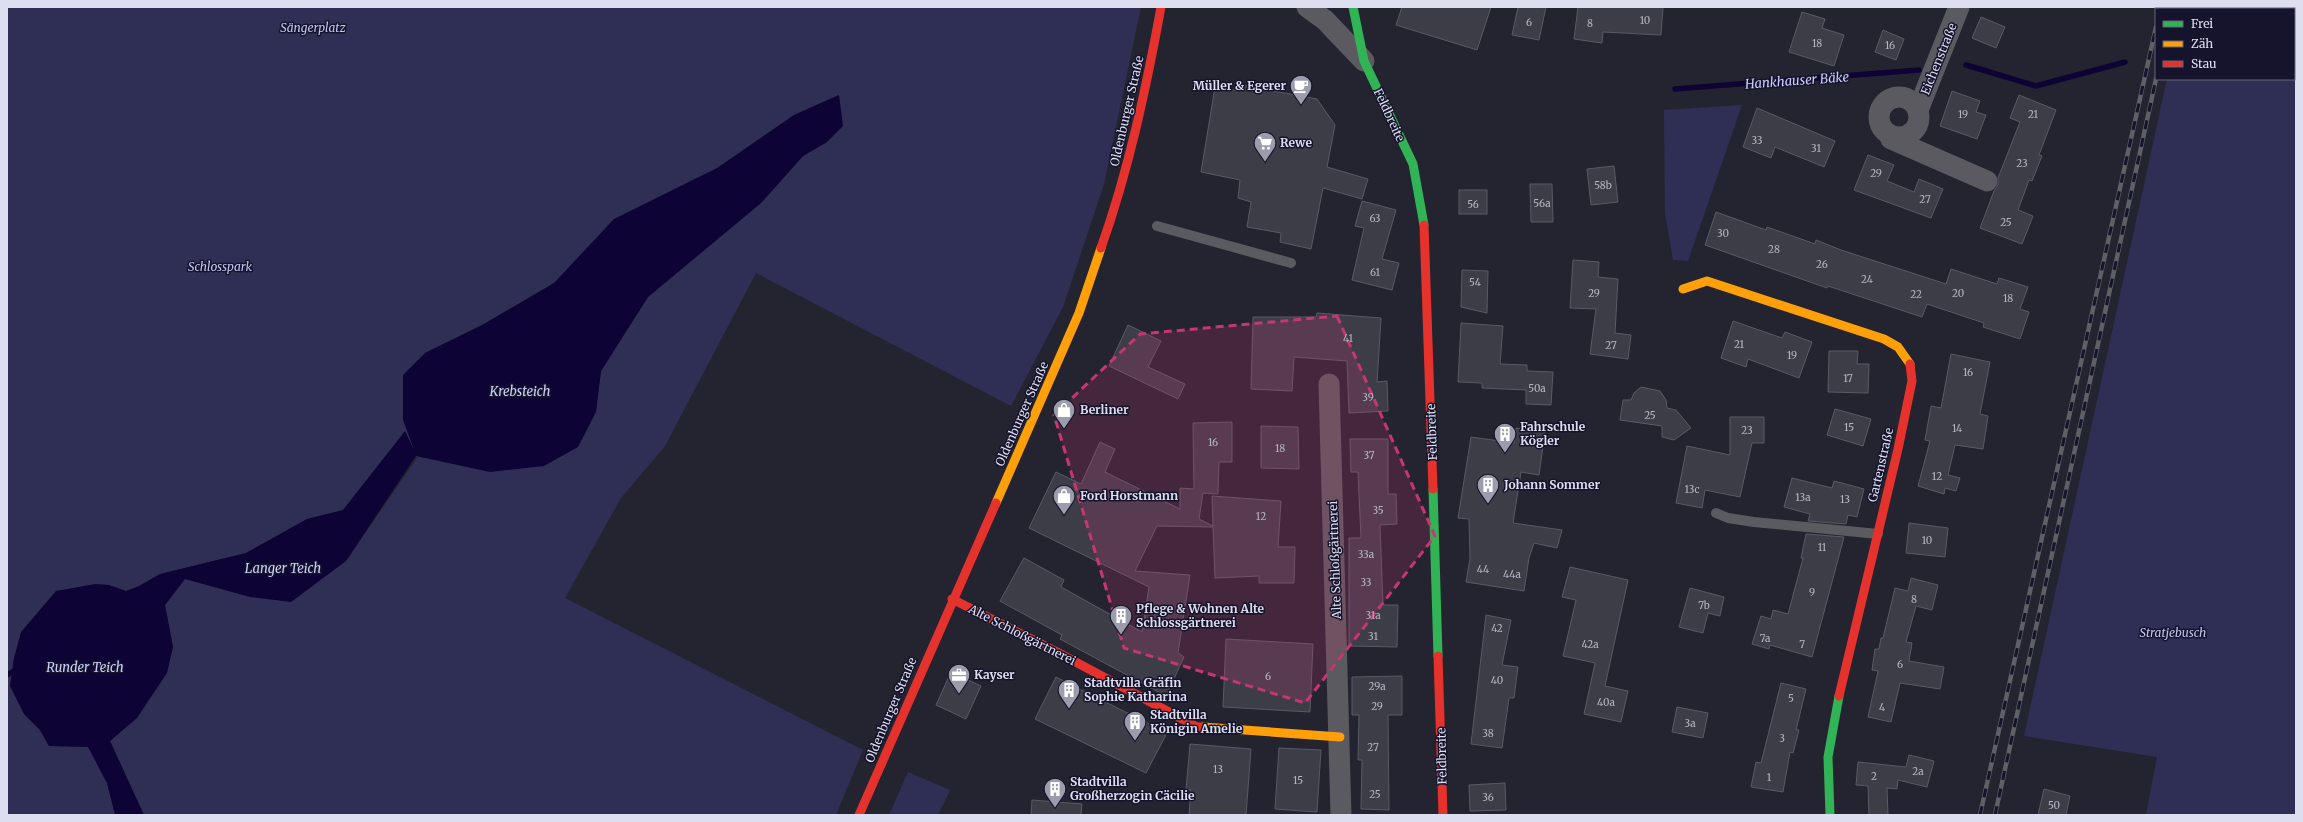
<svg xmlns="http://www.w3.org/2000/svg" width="2303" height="822" viewBox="0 0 2303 822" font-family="Merriweather,serif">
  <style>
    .green { fill: #2f2f56; fill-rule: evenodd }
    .water { fill: #0e0335 }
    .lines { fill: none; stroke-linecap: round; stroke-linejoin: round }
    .stream { stroke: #0e0335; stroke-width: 5.5 }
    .building { fill: #3d3d48; stroke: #5a5a66 }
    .lane { stroke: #5a5a60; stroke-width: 10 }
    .street { stroke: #5a5a60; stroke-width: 21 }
    .fast { stroke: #30b455; stroke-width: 9 }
    .slow { stroke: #ff9f0a; stroke-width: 9 }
    .jam { stroke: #e5322d; stroke-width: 9 }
    .rail-casing { stroke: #5f5f66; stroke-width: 4.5 }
    .rail { stroke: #15142c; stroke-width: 3; stroke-dasharray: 9; stroke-linecap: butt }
    .marked { fill: #c63671; fill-opacity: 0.2; stroke: #c63671; stroke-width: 3; stroke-dasharray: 8 5; stroke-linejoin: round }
    .labels { text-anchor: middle; stroke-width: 3; stroke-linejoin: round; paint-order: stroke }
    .number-label { font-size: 10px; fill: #b5b6c5 }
    .park-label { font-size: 12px; font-style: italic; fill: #c2c4f0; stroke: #15142c }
    .street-label { font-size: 12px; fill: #dddeef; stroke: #15142c }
    .poi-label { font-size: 12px; font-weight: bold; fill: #dddeef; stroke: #15142c; text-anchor: start }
    .water-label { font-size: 13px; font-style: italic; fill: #cccffb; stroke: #15142c }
  </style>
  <rect width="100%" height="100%" fill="#242430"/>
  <!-- green -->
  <g class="green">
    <path d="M 7,7 L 1141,7 L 1104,184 L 1063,307 L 1011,406 L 756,273 L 665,446 L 621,498 L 565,598 L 863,750 L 836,815 L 144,815 L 110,741 L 137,718 L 173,647 L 165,605 L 185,579 L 201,583 L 323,576 L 346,561 L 417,458 L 405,432 L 343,510 L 307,519 L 246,553 L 160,574 L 139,586 L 126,591 C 95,579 87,588 56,592 L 14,658 L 10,686 L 24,714 L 40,730 L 49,746 L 88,747 L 107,783 L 115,815 L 7,815 ZM 839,95 L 827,142 L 803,156 L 761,203 L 648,297 L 601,371 L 596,412 L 425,353 L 484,324 L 554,283 L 794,115 Z"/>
    <polygon points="2294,29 2296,29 2296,815 2146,815 2157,757 2024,736 2167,79 2294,79"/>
    <polygon points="1742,105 1688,261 1673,260 1665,213 1664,110"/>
    <polygon points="908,772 950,790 938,815 889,815"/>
  </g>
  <!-- water -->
  <polygon class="water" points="839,95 843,126 827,142 803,156 761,203 648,297 601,371 596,412 578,447 544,466 490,472 416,456 346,561 291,602 250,597 185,579 165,605 173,647 167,673 137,718 110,741 144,815 115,815 107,783 88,747 49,746 40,730 24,714 10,686 14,658 21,632 56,591 95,584 109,585 126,591 139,586 160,574 246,553 307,519 343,510 405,431 414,450 403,420 403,375 425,353 484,324 554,283 614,219 717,168 794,115"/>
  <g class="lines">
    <!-- stream -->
    <g class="stream">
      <polyline points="1966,65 2036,86 2125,62"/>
      <polyline points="1675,89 1919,70"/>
      <polyline points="7,675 12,672"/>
    </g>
  </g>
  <!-- building -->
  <g class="building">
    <polygon points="1402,7 1491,7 1477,50 1396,25"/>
    <polygon points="1518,7 1546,7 1539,40 1512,35"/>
    <polygon points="1578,7 1663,7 1661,35 1603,32 1602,43 1574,39"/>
    <polygon points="1802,12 1825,19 1822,28 1844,35 1834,66 1789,52"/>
    <polygon points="1981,17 2005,27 1996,48 1972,38"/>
    <polygon points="1883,30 1904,39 1896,60 1875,52"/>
    <polygon points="1242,85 1317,99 1335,125 1327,167 1368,179 1362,199 1323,188 1311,249 1280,242 1281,233 1247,227 1251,202 1238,198 1240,180 1201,172 1215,87 1235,90"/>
    <polygon points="1952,91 1980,101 1976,112 1986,115 1977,139 1940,126"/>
    <polygon points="2019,95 2056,110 2039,155 2042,156 2032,181 2029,180 2018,210 2033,216 2022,244 1980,228 1994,191 1998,185 1998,178 2020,122 2010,118"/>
    <polygon points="1757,108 1835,141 1824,167 1775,147 1771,158 1743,147"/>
    <polygon points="1868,155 1894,165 1887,181 1914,192 1919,179 1943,189 1931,218 1854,190"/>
    <polygon points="1614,166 1618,202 1591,205 1587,169"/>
    <polygon points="1530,184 1552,184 1553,222 1531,222"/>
    <rect x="1459" y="190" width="28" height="24"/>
    <polygon points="1362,201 1396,210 1382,259 1399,263 1392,290 1352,280 1364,228 1355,226"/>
    <polygon points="1716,212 1766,230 1767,227 1815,244 1816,240 1841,250 1946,284 1951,269 1997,284 1999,278 2028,287 2020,309 2029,312 2020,339 1983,327 1984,323 1927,304 1922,317 1828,286 1827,288 1705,245"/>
    <polygon points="1573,260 1599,262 1598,277 1618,279 1615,333 1631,335 1628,359 1590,354 1596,309 1570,308"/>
    <polygon points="1462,270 1488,271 1487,313 1461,307"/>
    <polygon points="1317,313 1381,318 1377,382 1387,381 1388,411 1349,413 1347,361 1294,357 1292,391 1251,389 1253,317 1316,317"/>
    <polygon points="1733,321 1782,338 1785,332 1812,342 1799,378 1748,359 1746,367 1721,358"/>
    <polygon points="1461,323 1503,326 1500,364 1527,365 1527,371 1553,372 1551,405 1526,404 1526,390 1482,388 1482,383 1458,382"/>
    <polygon points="1128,325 1161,341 1148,367 1185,384 1178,399 1109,366"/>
    <polygon points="1829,351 1858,351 1857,364 1869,364 1868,393 1828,392"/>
    <polygon points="1951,354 1990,362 1980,414 1988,416 1983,449 1955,445 1948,475 1960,478 1956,491 1945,488 1944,494 1918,486 1930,441 1925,440 1931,406 1941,408"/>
    <polygon points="1641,387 1660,391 1666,400 1667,408 1676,410 1691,428 1674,440 1662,437 1662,426 1620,420 1623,400 1631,400 1634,393"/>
    <polygon points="1835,409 1871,419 1863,446 1827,435"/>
    <polygon points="1730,417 1764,417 1764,443 1752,443 1740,497 1705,490 1702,508 1676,503 1687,446 1730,455"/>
    <polygon points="1232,422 1232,462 1219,462 1218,494 1203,493 1199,519 1213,526 1212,496 1281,501 1278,547 1295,547 1294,583 1259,583 1259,576 1215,578 1213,527 1157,526 1135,571 1190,575 1178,653 1184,657 1166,696 1060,639 1062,635 1000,601 1024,558 1064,580 1061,587 1142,632 1149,587 1029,528 1056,472 1081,484 1100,442 1115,449 1105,472 1180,509 1180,488 1194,489 1193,423"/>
    <polygon points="1261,426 1298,427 1299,469 1261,468"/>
    <polygon points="1516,428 1545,432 1539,475 1521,472 1513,523 1562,530 1557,548 1534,543 1529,558 1524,591 1466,582 1470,559 1469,519 1458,518 1471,437 1514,443"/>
    <polygon points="1350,439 1388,439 1388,494 1396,494 1397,524 1380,525 1383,605 1398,605 1397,647 1349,646 1349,538 1361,538 1358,472 1351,472"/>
    <polygon points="1792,478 1832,488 1834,481 1864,489 1857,517 1848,515 1846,524 1808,521 1810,514 1784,507"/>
    <polygon points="1909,523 1948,528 1945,557 1906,553"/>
    <polygon points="1806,534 1844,537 1812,657 1770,645 1769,649 1752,644 1761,616 1771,619 1773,610 1788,614 1803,558 1801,558"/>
    <polygon points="1570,567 1628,580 1605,686 1628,691 1621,722 1584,714 1595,663 1563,656 1576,600 1562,597"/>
    <polygon points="1911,578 1938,585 1932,610 1916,606 1906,642 1912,643 1909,661 1944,667 1940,689 1900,683 1891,722 1868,717 1878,671 1872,670 1875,649 1879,649 1881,638 1883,638 1895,588 1908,591"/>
    <polygon points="1690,588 1724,597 1720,616 1708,613 1703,633 1679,627"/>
    <polygon points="1486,615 1511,620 1502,665 1518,667 1514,698 1509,698 1502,748 1471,744"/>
    <polygon points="1226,639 1313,644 1310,712 1223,707"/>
    <polygon points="951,672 981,686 966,719 936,705"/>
    <polygon points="1402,676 1402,715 1388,715 1389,810 1361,809 1362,760 1358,760 1359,715 1352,715 1352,677"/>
    <polygon points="1056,677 1167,733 1146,773 1035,719"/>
    <polygon points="1781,683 1806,689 1796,730 1799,730 1793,753 1790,752 1783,792 1751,787 1756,762 1761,763"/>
    <polygon points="1677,707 1708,713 1703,738 1672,732"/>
    <polygon points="1190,744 1251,749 1246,815 1189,815 1191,790 1186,790"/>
    <polygon points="1279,748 1321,750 1317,812 1275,809"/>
    <polygon points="1909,755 1934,761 1927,787 1898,780 1897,789 1887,788 1888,815 1869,815 1868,786 1856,785 1858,762 1906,767"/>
    <polygon points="1505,783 1506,810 1470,811 1469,785"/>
    <polygon points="2044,789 2070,796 2066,815 2038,815"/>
    <polygon points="1032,800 1082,804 1081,815 1031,815"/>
  </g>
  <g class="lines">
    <!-- lane -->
    <g class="lane">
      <polyline points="1157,226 1291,263"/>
      <polyline points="1716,513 1728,518 1754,522 1878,534"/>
    </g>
    <!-- street -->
    <g class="street">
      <polyline points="1307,7 1325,20 1364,61"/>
      <circle cx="1899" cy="117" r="20"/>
      <polyline points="1918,110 1959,7"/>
      <polyline points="1890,135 1891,139 1987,181"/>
      <polyline points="1329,384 1341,815"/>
    </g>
    <!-- fast -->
    <g class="fast">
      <polyline points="1353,7 1364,61 1413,164 1424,225"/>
      <polyline points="1433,489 1438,656"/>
      <polyline points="1830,815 1828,757 1839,696"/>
    </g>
    <!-- slow -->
    <g class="slow">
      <polyline points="1683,289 1707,281 1884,339 1898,347 1910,364"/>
      <polyline points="996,503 1079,313 1101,248"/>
      <polyline points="1203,727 1340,737"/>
    </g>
    <!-- jam -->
    <g class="jam">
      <polyline points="1424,225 1433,489"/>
      <path d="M 1101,248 C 1129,169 1146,89 1161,7"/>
      <polyline points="952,599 1057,652 1197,727 1203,727"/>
      <polyline points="1438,656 1443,815"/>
      <polyline points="1839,696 1898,449 1912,381 1910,364"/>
      <polyline points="859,815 996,503"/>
    </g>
    <!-- rail casing -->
    <g class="rail-casing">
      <g id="rail">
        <polyline points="2160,9 2160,7"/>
        <polyline points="2172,9 2173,7"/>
        <polyline points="1980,815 2156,27"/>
        <polyline points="1995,815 2156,79"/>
      </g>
    </g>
    <!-- rail -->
    <use href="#rail" class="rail"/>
  </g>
  <!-- marked area -->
  <path class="marked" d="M 1337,316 L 1435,536 L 1305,703 L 1124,648 L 1054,415 L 1140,334 Z"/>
  <!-- icons -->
  <defs>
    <g id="cafe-pin" transform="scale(1.15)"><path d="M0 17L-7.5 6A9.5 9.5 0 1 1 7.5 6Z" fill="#9c9dac" stroke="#15142c"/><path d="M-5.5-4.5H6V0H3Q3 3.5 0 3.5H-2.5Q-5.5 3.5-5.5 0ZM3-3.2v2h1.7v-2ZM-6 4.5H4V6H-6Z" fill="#fff"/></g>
    <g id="supermarket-pin" transform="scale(1.15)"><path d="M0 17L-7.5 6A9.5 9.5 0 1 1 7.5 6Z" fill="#9c9dac" stroke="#15142c"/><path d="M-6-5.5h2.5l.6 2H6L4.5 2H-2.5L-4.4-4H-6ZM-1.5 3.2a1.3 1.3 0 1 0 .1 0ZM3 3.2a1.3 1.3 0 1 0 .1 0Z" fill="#fff"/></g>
    <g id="shop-pin" transform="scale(1.15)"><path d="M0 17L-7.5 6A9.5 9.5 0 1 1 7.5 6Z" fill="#9c9dac" stroke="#15142c"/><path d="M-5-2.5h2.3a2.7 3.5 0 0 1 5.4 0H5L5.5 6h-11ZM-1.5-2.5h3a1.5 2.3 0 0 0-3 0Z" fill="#fff"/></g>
    <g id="building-pin" transform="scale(1.15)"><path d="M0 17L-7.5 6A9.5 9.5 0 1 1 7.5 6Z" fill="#9c9dac" stroke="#15142c"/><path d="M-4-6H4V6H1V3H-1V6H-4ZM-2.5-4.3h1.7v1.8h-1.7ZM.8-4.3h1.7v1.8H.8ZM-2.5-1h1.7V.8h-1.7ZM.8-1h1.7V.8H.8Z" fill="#fff"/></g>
    <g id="office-pin" transform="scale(1.15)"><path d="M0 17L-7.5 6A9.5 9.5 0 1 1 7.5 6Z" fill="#9c9dac" stroke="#15142c"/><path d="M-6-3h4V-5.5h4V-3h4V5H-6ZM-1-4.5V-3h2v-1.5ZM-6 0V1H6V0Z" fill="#fff"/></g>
  </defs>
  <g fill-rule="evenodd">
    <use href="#cafe-pin" x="1301" y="86"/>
    <use href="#supermarket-pin" x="1265" y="143"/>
    <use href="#shop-pin" x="1064" y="410"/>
    <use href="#building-pin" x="1505" y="434"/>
    <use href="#building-pin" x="1488" y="485"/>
    <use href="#shop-pin" x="1064" y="496"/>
    <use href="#building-pin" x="1121" y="616"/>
    <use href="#office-pin" x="959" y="675"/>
    <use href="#building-pin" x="1069" y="690"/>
    <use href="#building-pin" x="1135" y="722"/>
    <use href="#building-pin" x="1055" y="789"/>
  </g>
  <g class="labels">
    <!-- number labels -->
    <g class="number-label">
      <text x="1645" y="24">10</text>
      <text x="1529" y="26">6</text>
      <text x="1590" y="27">8</text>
      <text x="1817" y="47">18</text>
      <text x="1890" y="49">16</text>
      <text x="1963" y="118">19</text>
      <text x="2033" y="118">21</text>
      <text x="1757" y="144">33</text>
      <text x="1816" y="152">31</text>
      <text x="2022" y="167">23</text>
      <text x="1876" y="177">29</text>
      <text x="1603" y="189">58b</text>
      <text x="1925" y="203">27</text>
      <text x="1542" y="207">56a</text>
      <text x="1473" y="208">56</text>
      <text x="1375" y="222">63</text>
      <text x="2006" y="226">25</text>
      <text x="1723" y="237">30</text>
      <text x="1774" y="253">28</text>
      <text x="1822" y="268">26</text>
      <text x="1375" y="276">61</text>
      <text x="1867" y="283">24</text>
      <text x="1475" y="286">54</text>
      <text x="1594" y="297">29</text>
      <text x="1958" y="297">20</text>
      <text x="1916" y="298">22</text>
      <text x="2008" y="302">18</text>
      <text x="1348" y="342">41</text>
      <text x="1739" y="348">21</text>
      <text x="1611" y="349">27</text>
      <text x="1792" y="359">19</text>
      <text x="1968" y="376">16</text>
      <text x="1848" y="382">17</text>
      <text x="1537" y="392">50a</text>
      <text x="1368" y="401">39</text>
      <text x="1650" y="419">25</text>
      <text x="1849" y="431">15</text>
      <text x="1957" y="432">14</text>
      <text x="1747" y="434">23</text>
      <text x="1213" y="446">16</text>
      <text x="1280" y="452">18</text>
      <text x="1369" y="459">37</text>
      <text x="1937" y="480">12</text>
      <text x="1692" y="493">13c</text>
      <text x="1803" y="501">13a</text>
      <text x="1845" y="503">13</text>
      <text x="1378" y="514">35</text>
      <text x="1261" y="520">12</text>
      <text x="1927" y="544">10</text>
      <text x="1822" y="551">11</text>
      <text x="1366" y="558">33a</text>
      <text x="1483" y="573">44</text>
      <text x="1512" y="578">44a</text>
      <text x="1366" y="586">33</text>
      <text x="1812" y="596">9</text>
      <text x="1914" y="603">8</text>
      <text x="1704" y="609">7b</text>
      <text x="1373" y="619">31a</text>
      <text x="1497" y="632">42</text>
      <text x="1373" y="640">31</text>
      <text x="1765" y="642">7a</text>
      <text x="1590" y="648">42a</text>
      <text x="1802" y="648">7</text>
      <text x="1900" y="668">6</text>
      <text x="1268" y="680">6</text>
      <text x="1497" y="684">40</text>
      <text x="1377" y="690">29a</text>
      <text x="1791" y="702">5</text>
      <text x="1606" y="706">40a</text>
      <text x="1377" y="710">29</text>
      <text x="1882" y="711">4</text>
      <text x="1690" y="727">3a</text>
      <text x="1488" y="737">38</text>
      <text x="1782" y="742">3</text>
      <text x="1373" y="751">27</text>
      <text x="1218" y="773">13</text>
      <text x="1918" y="775">2a</text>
      <text x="1874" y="780">2</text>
      <text x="1769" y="781">1</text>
      <text x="1298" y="784">15</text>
      <text x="1375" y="798">25</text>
      <text x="1488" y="801">36</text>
      <text x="2054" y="809">50</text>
    </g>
    <!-- park labels -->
    <g class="park-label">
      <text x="313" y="32">Sängerplatz</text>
      <text x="220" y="271">Schlosspark</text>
      <text x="2173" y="637">Stratjebusch</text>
    </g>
    <!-- street labels -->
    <g class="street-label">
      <text transform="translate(1939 59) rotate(-68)" y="4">Eichenstraße</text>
      <text transform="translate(1127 111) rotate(-77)" y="4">Oldenburger Straße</text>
      <text transform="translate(1389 115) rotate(65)" y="4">Feldbreite</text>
      <text transform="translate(1022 414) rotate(-66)" y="4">Oldenburger Straße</text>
      <text transform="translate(1432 432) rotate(-92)" y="4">Feldbreite</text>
      <text transform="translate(1881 465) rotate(-77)" y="4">Gartenstraße</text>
      <text transform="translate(1335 560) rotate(-92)" y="4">Alte Schloßgärtnerei</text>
      <text transform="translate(1022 635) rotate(27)" y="4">Alte Schloßgärtnerei</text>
      <text transform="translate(891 710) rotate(-67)" y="4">Oldenburger Straße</text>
      <text transform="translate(1442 756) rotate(-91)" y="4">Feldbreite</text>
    </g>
    <!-- poi labels -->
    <g class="poi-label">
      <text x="1286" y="90" text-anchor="end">Müller &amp; Egerer</text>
      <text x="1280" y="147">Rewe</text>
      <text x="1080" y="414">Berliner</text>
      <text x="1520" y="431">Fahrschule<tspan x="1520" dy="14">Kögler</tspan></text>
      <text x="1504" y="489">Johann Sommer</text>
      <text x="1080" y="500">Ford Horstmann</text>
      <text x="1136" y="613">Pflege &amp; Wohnen Alte<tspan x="1136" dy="14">Schlossgärtnerei</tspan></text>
      <text x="974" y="679">Kayser</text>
      <text x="1084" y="687">Stadtvilla Gräfin<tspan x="1084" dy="14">Sophie Katharina</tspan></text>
      <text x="1150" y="719">Stadtvilla<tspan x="1150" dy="14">Königin Amelie</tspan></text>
      <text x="1070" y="786">Stadtvilla<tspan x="1070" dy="14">Großherzogin Cäcilie</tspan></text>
    </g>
    <!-- water labels -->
    <g class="water-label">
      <text transform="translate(1797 80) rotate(-4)" y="5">Hankhauser Bäke</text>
      <text x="520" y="396">Krebsteich</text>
      <text x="283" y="573">Langer Teich</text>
      <text x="85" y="672">Runder Teich</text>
    </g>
  </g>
  <!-- border -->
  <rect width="2303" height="822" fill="none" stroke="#dddeef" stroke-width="16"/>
  <!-- legend -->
  <rect x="2155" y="8" width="140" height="72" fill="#15142c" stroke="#65657a"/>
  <rect x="2163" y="21" width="20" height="6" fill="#30b455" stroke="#65657a"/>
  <text x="2191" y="28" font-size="12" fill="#dddeef">Frei</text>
  <rect x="2163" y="41" width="20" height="6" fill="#ff9f0a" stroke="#65657a"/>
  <text x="2191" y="48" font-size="12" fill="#dddeef">Zäh</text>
  <rect x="2163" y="61" width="20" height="6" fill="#e5322d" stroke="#65657a"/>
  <text x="2191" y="68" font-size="12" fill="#dddeef">Stau</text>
</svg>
